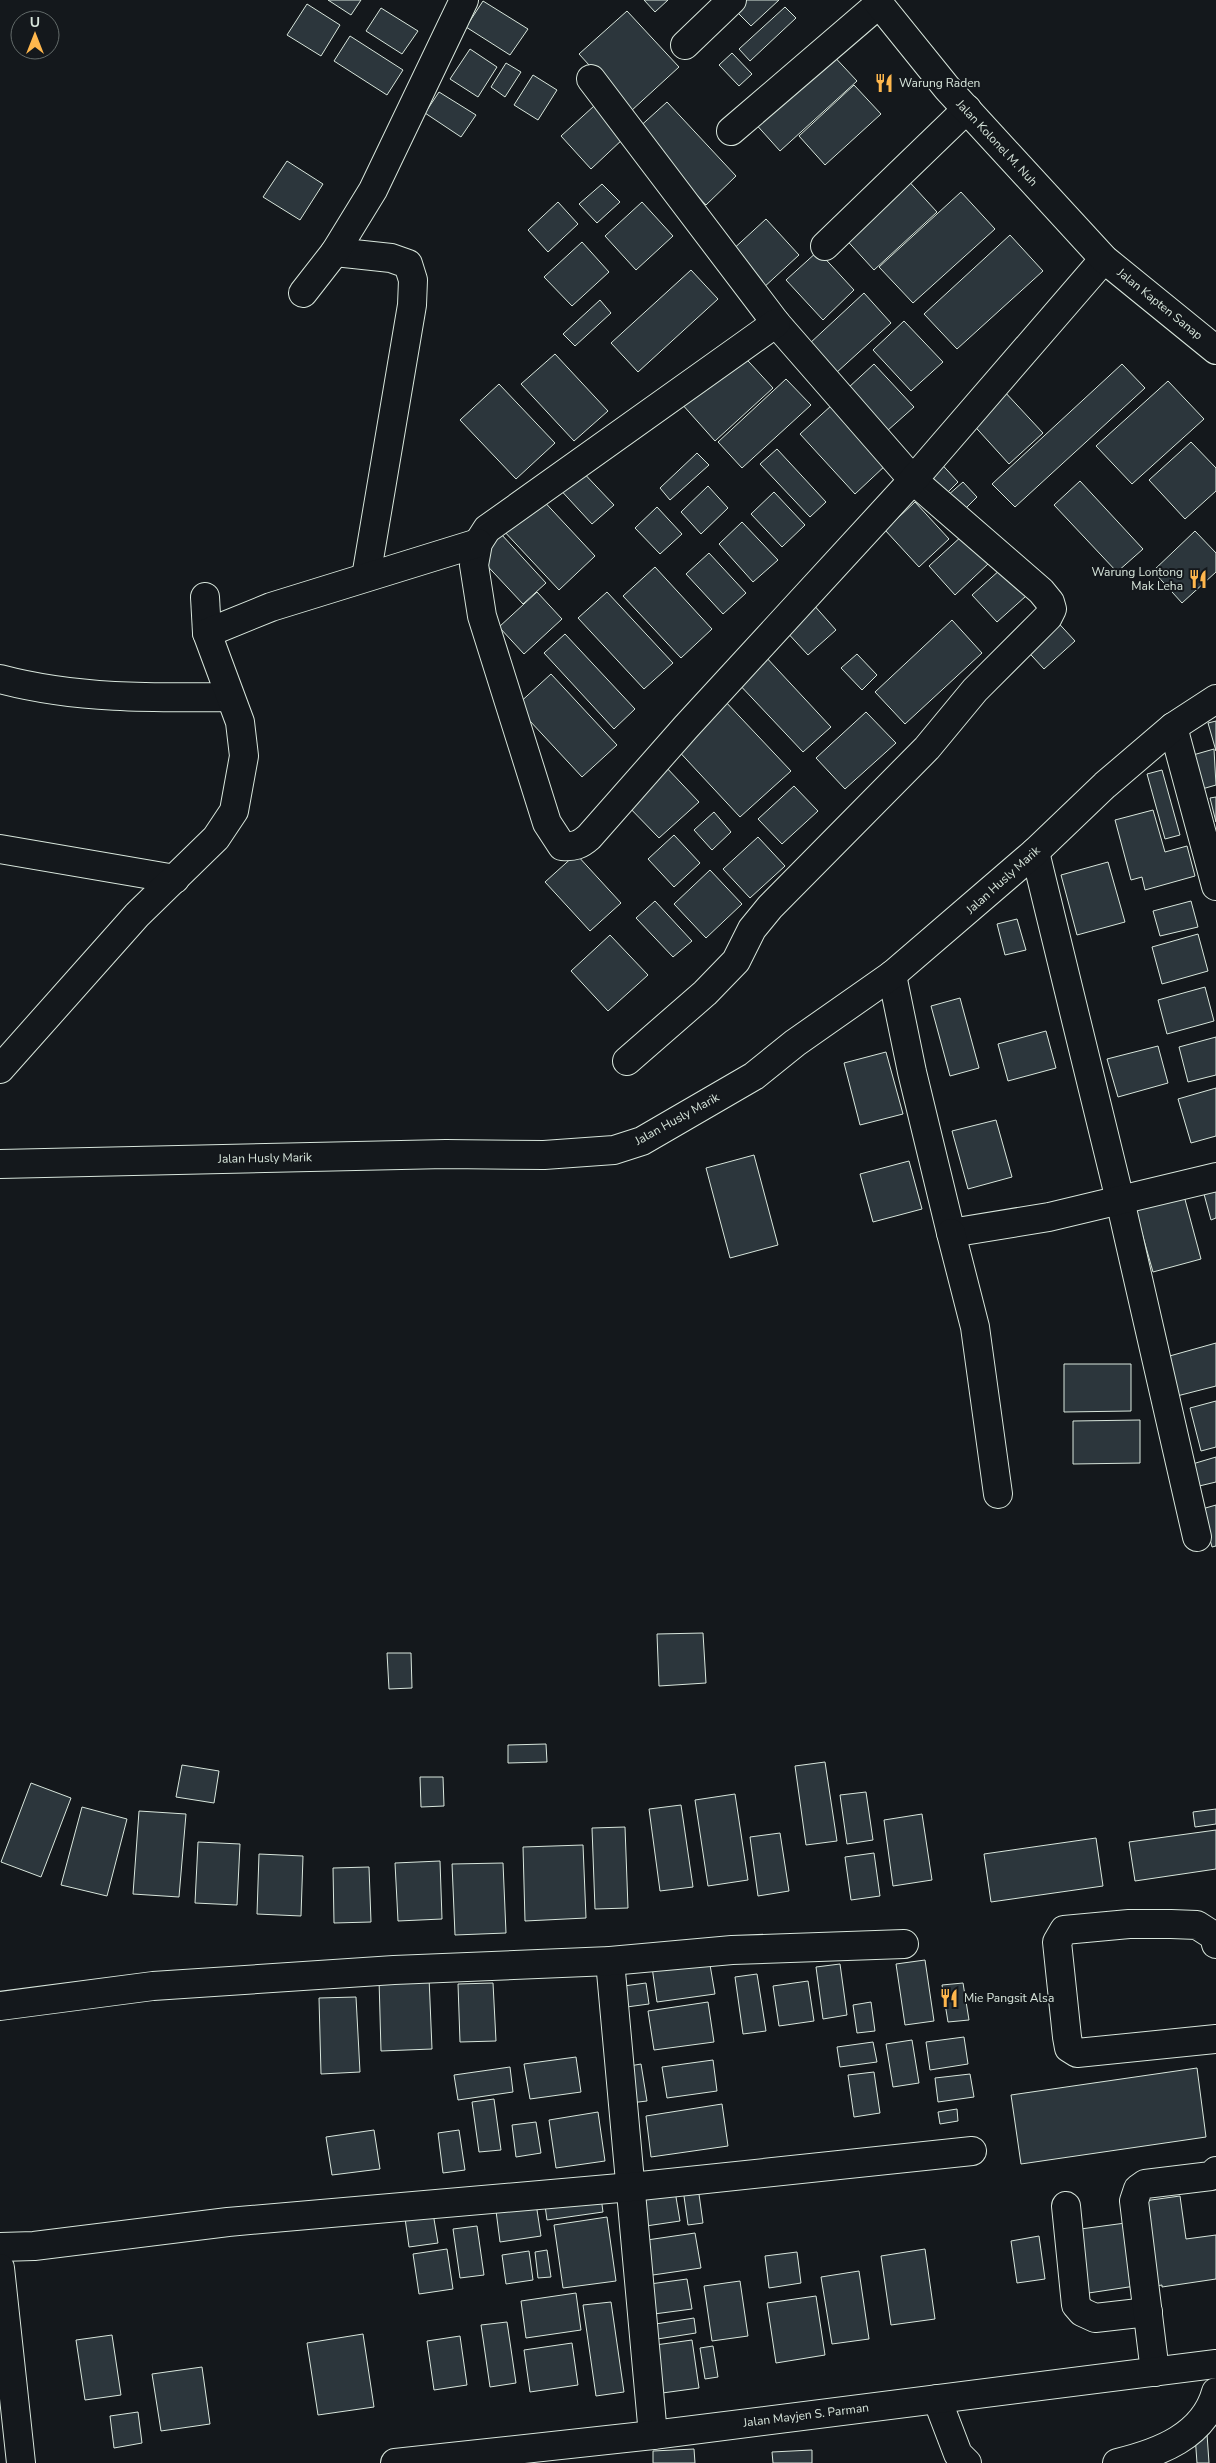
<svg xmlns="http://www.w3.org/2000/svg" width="1216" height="2463" viewBox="0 0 1216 2463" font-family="'Nunito Sans',sans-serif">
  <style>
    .building { fill: #2c363c; stroke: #d8e6dc }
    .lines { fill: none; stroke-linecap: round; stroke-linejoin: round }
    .street-casing { stroke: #d8e6dc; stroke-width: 30 }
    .secondary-casing { stroke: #d8e6dc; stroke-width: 30 }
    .primary-casing { stroke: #d8e6dc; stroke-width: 30 }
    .street { stroke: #14181c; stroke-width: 28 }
    .secondary { stroke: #14181c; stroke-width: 28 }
    .primary { stroke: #14181c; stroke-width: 28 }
    .labels { text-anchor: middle; stroke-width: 4; stroke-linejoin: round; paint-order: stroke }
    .poi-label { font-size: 12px; fill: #d8e6dc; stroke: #14181c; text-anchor: start }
    .street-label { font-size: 12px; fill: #d8e6dc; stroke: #14181c }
  </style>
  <rect width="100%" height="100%" fill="#14181c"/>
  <!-- building -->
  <g class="building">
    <polygon points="328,0 361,0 351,15"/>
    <polygon points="644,0 668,0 655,12"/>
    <polygon points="739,0 779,0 751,26 732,7"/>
    <polygon points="483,1 528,29 510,55 466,27"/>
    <polygon points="307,4 340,25 321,56 287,35"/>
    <polygon points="785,7 796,18 750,61 739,49"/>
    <polygon points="381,8 418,31 402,54 366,31"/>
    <polygon points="627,11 679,67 631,111 579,54"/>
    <polygon points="350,36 403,70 387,95 334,61"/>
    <polygon points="470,49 497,67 478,97 450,79"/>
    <polygon points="829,51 857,81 780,151 753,121"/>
    <polygon points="732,53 752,74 739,86 719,65"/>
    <polygon points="506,63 521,72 505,97 491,87"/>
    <polygon points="533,75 557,90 538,120 514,105"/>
    <polygon points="854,85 881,114 825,165 799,136"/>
    <polygon points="439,92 476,115 461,137 425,113"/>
    <polygon points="667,102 736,176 706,205 636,130"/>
    <polygon points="594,106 624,138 591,169 561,136"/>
    <polygon points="287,161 323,184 300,220 263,197"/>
    <polygon points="904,176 937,212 874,270 841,234"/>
    <polygon points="602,184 620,202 597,223 579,204"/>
    <polygon points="961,192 995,229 913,303 879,267"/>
    <polygon points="558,202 578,224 548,252 528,230"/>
    <polygon points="642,202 673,236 636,270 605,236"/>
    <polygon points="766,219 799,255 762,289 729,253"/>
    <polygon points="1010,235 1043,271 957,349 924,314"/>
    <polygon points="582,242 609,272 572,306 544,277"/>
    <polygon points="818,251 854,290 823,320 786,280"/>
    <polygon points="691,270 718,299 638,372 611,343"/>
    <polygon points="864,293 891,323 836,373 809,344"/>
    <polygon points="600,300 611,313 575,346 563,334"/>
    <polygon points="904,321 943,362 911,391 873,350"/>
    <polygon points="738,350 773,388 715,441 681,403"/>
    <polygon points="555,354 608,411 574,441 521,384"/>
    <polygon points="874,364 914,407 887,431 848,388"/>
    <polygon points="1122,364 1145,388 1015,507 992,484"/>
    <polygon points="786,379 811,405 742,468 718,442"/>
    <polygon points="1168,381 1204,419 1132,484 1096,446"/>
    <polygon points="499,384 555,443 516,479 460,420"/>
    <polygon points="1003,390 1043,433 1009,464 969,420"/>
    <polygon points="832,405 887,464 855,494 800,434"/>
    <polygon points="1191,442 1216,468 1216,491 1185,519 1149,480"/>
    <polygon points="777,449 826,502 810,517 760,464"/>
    <polygon points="697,453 709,465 670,500 660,488"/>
    <polygon points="936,458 958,482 947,493 925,469"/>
    <polygon points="577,466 614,505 592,524 556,485"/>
    <polygon points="1080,481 1143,549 1117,572 1054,505"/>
    <polygon points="963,482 977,497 962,512 947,496"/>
    <polygon points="708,486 728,508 701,534 681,512"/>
    <polygon points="774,492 805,525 782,547 751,514"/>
    <polygon points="538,495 595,556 559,590 502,529"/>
    <polygon points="915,502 949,539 919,567 885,530"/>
    <polygon points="657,507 682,534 660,554 635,528"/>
    <polygon points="742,522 778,560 753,582 719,544"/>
    <polygon points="1195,531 1216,553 1216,572 1182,603 1153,571"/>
    <polygon points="501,534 546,583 523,604 478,556"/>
    <polygon points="963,535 989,563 955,595 929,566"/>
    <polygon points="709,553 746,593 723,614 686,574"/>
    <polygon points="655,567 712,629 681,658 623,596"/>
    <polygon points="1001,569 1026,596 997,622 972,595"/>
    <polygon points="537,592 562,619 524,654 499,627"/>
    <polygon points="607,592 673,663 644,689 578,618"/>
    <polygon points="812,603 836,630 808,655 784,629"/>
    <polygon points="1052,616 1075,641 1044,669 1021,644"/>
    <polygon points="952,620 982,653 905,724 875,692"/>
    <polygon points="565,634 635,709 614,729 544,653"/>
    <polygon points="857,654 877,675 862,690 841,668"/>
    <polygon points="764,655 831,727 803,752 736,681"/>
    <polygon points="551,674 617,745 582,777 516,706"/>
    <polygon points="723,699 791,771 740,817 673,745"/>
    <polygon points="866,712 896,743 845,789 816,758"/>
    <polygon points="1216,721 1216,751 1208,723"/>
    <polygon points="1214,749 1216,785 1195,791 1186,757"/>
    <polygon points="664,765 699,802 659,838 624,802"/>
    <polygon points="1162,770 1180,835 1165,839 1147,774"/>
    <polygon points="794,786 818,811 782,844 758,819"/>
    <polygon points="1216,797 1216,822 1210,798"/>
    <polygon points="1153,810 1165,852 1187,846 1195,876 1145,890 1142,877 1131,880 1115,820"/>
    <polygon points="714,812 731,832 712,850 694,830"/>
    <polygon points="674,835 700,863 674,887 648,859"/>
    <polygon points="758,837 785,866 750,898 723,869"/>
    <polygon points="576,854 621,903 590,931 545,882"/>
    <polygon points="1108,862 1125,922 1077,935 1061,875"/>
    <polygon points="710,870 742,904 706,938 674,904"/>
    <polygon points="655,901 692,941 673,957 636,918"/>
    <polygon points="1191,901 1198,927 1160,936 1153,911"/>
    <polygon points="1017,919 1026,950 1005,955 997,924"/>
    <polygon points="1198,934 1208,971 1162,984 1152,947"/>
    <polygon points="610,935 648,975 608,1011 571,971"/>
    <polygon points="1205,987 1214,1021 1167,1034 1158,1000"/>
    <polygon points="960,998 979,1068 950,1076 931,1006"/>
    <polygon points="1046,1031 1056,1068 1008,1081 998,1044"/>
    <polygon points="1216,1037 1216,1075 1188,1082 1179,1047"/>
    <polygon points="1158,1046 1168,1083 1118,1097 1107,1059"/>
    <polygon points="886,1052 903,1114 860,1125 844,1063"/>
    <polygon points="1216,1088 1216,1136 1191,1143 1178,1099"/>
    <polygon points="996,1120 1012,1177 968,1189 952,1131"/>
    <polygon points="754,1155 778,1245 730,1258 706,1168"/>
    <polygon points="909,1161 922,1209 873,1222 860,1174"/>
    <polygon points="1216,1179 1216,1218 1211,1220 1201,1183"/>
    <polygon points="1183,1192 1201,1259 1153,1272 1134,1205"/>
    <polygon points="1216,1343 1216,1386 1177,1396 1166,1357"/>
    <polygon points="1064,1364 1131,1364 1131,1411 1064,1412"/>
    <polygon points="1216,1401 1216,1447 1201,1451 1190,1408"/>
    <polygon points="1140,1420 1140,1463 1073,1464 1073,1421"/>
    <polygon points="1216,1457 1216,1482 1195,1487 1189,1465"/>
    <polygon points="1216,1505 1216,1546 1212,1547 1202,1509"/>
    <polygon points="703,1633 706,1683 659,1686 657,1634"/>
    <polygon points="387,1653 411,1653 412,1688 389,1689"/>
    <polygon points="546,1744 547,1762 508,1763 508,1745"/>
    <polygon points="825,1762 837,1841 806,1845 795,1766"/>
    <polygon points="182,1765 219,1771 214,1803 176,1797"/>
    <polygon points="420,1777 443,1777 444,1806 421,1807"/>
    <polygon points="31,1783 71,1798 41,1877 1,1862"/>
    <polygon points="866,1792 873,1840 847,1844 840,1795"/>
    <polygon points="735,1794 748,1880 708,1886 695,1800"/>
    <polygon points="681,1805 693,1887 660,1891 649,1809"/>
    <polygon points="82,1807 127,1819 107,1896 61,1885"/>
    <polygon points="1216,1809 1216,1824 1195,1827 1193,1812"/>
    <polygon points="139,1811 186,1814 179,1897 133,1894"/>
    <polygon points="922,1814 932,1880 893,1886 884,1820"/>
    <polygon points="625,1827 628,1908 595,1909 592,1828"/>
    <polygon points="1216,1830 1216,1869 1135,1881 1129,1842"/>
    <polygon points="780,1833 789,1891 758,1896 750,1837"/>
    <polygon points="1096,1838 1103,1886 991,1902 984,1854"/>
    <polygon points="198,1842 240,1844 237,1905 195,1903"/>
    <polygon points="583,1845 586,1918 525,1921 523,1847"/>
    <polygon points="874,1853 880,1896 851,1900 845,1857"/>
    <polygon points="259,1854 303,1856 301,1916 257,1914"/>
    <polygon points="440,1861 442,1919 398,1921 395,1863"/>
    <polygon points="503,1863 506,1933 455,1935 452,1864"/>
    <polygon points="369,1867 371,1922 334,1923 333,1868"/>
    <polygon points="709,1959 715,1994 657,2002 652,1967"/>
    <polygon points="925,1960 934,2021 905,2025 896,1964"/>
    <polygon points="840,1964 847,2015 823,2019 816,1967"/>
    <polygon points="757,1974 766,2031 743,2034 735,1977"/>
    <polygon points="429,1977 432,2049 381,2051 379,1979"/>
    <polygon points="808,1981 814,2021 779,2026 773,1986"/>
    <polygon points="493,1983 496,2041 460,2042 458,1984"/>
    <polygon points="646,1983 649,2004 619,2008 616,1987"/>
    <polygon points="963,1983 969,2020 948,2022 942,1985"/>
    <polygon points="356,1997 360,2072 321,2074 319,1998"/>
    <polygon points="708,2002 714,2042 654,2050 648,2011"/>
    <polygon points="871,2002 875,2031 857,2033 853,2005"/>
    <polygon points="964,2037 968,2064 930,2070 926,2042"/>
    <polygon points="912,2040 919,2083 893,2087 886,2044"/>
    <polygon points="873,2042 877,2062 840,2067 837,2047"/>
    <polygon points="576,2057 581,2092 530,2099 524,2064"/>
    <polygon points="713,2060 717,2091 667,2098 662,2067"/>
    <polygon points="641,2064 647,2101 630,2103 624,2067"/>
    <polygon points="510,2067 513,2092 458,2100 454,2075"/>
    <polygon points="1197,2068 1206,2137 1021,2164 1011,2095"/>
    <polygon points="874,2072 880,2113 854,2117 848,2075"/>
    <polygon points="970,2074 974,2097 938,2102 935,2078"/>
    <polygon points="494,2099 501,2150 479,2152 472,2102"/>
    <polygon points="722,2104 728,2146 651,2157 646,2116"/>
    <polygon points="957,2109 958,2121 940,2124 938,2112"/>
    <polygon points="598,2112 605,2161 556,2168 549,2120"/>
    <polygon points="536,2122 541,2153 516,2157 512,2125"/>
    <polygon points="374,2130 380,2169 332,2175 326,2137"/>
    <polygon points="459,2130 465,2170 443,2173 438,2133"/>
    <polygon points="698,2187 703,2223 688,2225 683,2189"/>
    <polygon points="600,2190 603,2212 547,2220 544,2198"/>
    <polygon points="675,2191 680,2221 639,2227 635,2196"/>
    <polygon points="1180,2196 1186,2239 1216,2235 1216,2279 1162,2287 1162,2285 1156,2286 1144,2201"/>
    <polygon points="535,2197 541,2236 500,2242 495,2203"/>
    <polygon points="432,2207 438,2243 409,2247 404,2211"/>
    <polygon points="607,2217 616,2281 563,2288 554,2225"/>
    <polygon points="1133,2222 1142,2285 1082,2294 1073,2230"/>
    <polygon points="477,2226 484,2275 460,2278 453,2229"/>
    <polygon points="695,2233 701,2268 646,2276 640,2241"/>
    <polygon points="1039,2236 1045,2279 1017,2283 1011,2241"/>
    <polygon points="447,2249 453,2289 419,2294 413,2254"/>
    <polygon points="925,2249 935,2319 891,2325 881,2256"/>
    <polygon points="547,2250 551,2277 538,2278 535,2252"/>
    <polygon points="529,2251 533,2280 506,2284 502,2255"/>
    <polygon points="797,2252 801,2283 769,2288 765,2256"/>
    <polygon points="859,2271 869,2339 832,2344 821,2277"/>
    <polygon points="687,2279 692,2309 654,2314 650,2284"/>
    <polygon points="740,2281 748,2336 712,2341 704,2286"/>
    <polygon points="576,2293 581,2330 526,2338 521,2301"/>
    <polygon points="816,2296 825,2355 776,2363 767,2303"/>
    <polygon points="611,2302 624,2392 596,2396 583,2305"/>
    <polygon points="694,2318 696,2333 651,2340 649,2325"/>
    <polygon points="507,2322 516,2383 490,2387 481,2325"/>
    <polygon points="363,2334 374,2407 318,2415 307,2343"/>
    <polygon points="112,2335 121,2395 85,2400 76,2340"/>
    <polygon points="460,2336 467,2385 434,2390 427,2341"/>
    <polygon points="692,2340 699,2388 655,2394 648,2346"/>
    <polygon points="572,2343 578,2385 530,2392 524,2350"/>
    <polygon points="713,2346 718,2377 705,2379 700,2348"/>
    <polygon points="202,2367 210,2424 161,2431 152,2374"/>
    <polygon points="138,2412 142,2443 114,2448 110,2416"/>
    <polygon points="1207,2434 1209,2463 1197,2463 1195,2435"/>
    <polygon points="694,2449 695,2463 653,2463 653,2451"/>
    <polygon points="812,2450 812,2463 773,2463 772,2452"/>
  </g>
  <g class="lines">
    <!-- street casing -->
    <g class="street-casing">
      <g id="street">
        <polyline points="685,45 732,0"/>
        <polyline points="591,79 776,323 913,480 1041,591 1050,602 1052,609 1048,617 975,690 927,748 770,907 752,929 736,961 705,993 627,1061"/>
        <polyline points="731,131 879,4"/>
        <polyline points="825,246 967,109"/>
        <polyline points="335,252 391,258 408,264 413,280 412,305 366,577"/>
        <polyline points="303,293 335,252 373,190 464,0"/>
        <path d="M 776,323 L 487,529 L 478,543 L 474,565 L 482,616 L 547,823 L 562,846 C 574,847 580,845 589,837 L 686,727 L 913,480 L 1104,259"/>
        <polyline points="205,597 207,633"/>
        <path d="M 0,679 C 75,699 153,698 230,697"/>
        <polyline points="1173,727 1216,886"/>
        <polyline points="0,849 175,879"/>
        <polyline points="1035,852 1120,1200 1197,1537"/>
        <polyline points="892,975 912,1072 951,1233 1049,1217 1216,1177"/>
        <polyline points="0,1069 137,915 216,838 234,811 244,756 240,722 207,633 271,607 478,543"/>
        <polyline points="0,1164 446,1154 544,1155 614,1150 642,1141 754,1076 795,1043 892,975 1035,852 1105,785 1173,727 1216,699"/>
        <polyline points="951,1233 975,1327 998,1494"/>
        <polyline points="1216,1944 1214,1936 1197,1925 1171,1924 1129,1924 1064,1930 1057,1942 1067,2037 1069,2048 1077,2053 1216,2039"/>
        <polyline points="610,1961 653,2435"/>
        <polyline points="0,2006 153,1986 394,1970 610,1961 732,1950 904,1944"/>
        <polyline points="1066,2206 1076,2305 1082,2312 1095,2318 1148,2312"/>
        <polyline points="0,2247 34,2246 228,2222 631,2187 972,2151"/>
        <polyline points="0,2268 21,2463"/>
        <polyline points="1155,2372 1134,2201 1138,2189 1145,2184 1211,2176 1216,2171"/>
        <polyline points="937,2399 958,2454 967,2463"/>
        <path d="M 1117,2463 C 1159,2453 1204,2436 1216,2392"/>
      </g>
    </g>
    <!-- secondary casing -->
    <g class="secondary-casing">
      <polyline id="secondary" points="395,2463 653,2435 1216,2364"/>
    </g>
    <!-- primary casing -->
    <g class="primary-casing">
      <polyline id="primary" points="876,0 947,88 1104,259 1216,350"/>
    </g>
    <!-- street -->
    <use href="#street" class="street"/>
    <!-- secondary -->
    <use href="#secondary" class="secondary"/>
    <!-- primary -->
    <use href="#primary" class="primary"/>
  </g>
  <!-- icons -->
  <defs>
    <g id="restaurant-bare" transform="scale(1.5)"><path d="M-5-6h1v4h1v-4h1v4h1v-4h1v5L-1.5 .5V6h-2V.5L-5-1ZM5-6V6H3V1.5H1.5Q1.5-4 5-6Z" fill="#ffb74d" stroke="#14181c" stroke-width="2.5" paint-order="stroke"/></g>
  </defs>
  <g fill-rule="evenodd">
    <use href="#restaurant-bare" x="884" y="83"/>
    <use href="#restaurant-bare" x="1198" y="579"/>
    <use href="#restaurant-bare" x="949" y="1998"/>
  </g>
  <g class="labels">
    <!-- poi labels -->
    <g class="poi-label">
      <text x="899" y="87">Warung Raden</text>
      <text x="1183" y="576" text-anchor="end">Warung Lontong<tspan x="1183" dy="14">Mak Leha</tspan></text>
      <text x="964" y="2002">Mie Pangsit Alsa</text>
    </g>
    <!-- street labels -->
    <g class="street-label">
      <text transform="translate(997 143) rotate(47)" y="4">Jalan Kolonel M. Nuh</text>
      <text transform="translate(1160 304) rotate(39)" y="4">Jalan Kapten Sanap</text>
      <text transform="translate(1003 880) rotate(-42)" y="4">Jalan Husly Marik</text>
      <text transform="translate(677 1119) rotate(-29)" y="4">Jalan Husly Marik</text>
      <text transform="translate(265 1158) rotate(-1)" y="4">Jalan Husly Marik</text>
      <text transform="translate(806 2415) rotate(-7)" y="4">Jalan Mayjen S. Parman</text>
    </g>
  </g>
  <!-- north arrow -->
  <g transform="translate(35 35)"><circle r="24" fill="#14181c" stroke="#626a69"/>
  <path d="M0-4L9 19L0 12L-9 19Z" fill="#ffb74d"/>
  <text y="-8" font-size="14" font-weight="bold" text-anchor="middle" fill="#d8e6dc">U</text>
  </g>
</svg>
